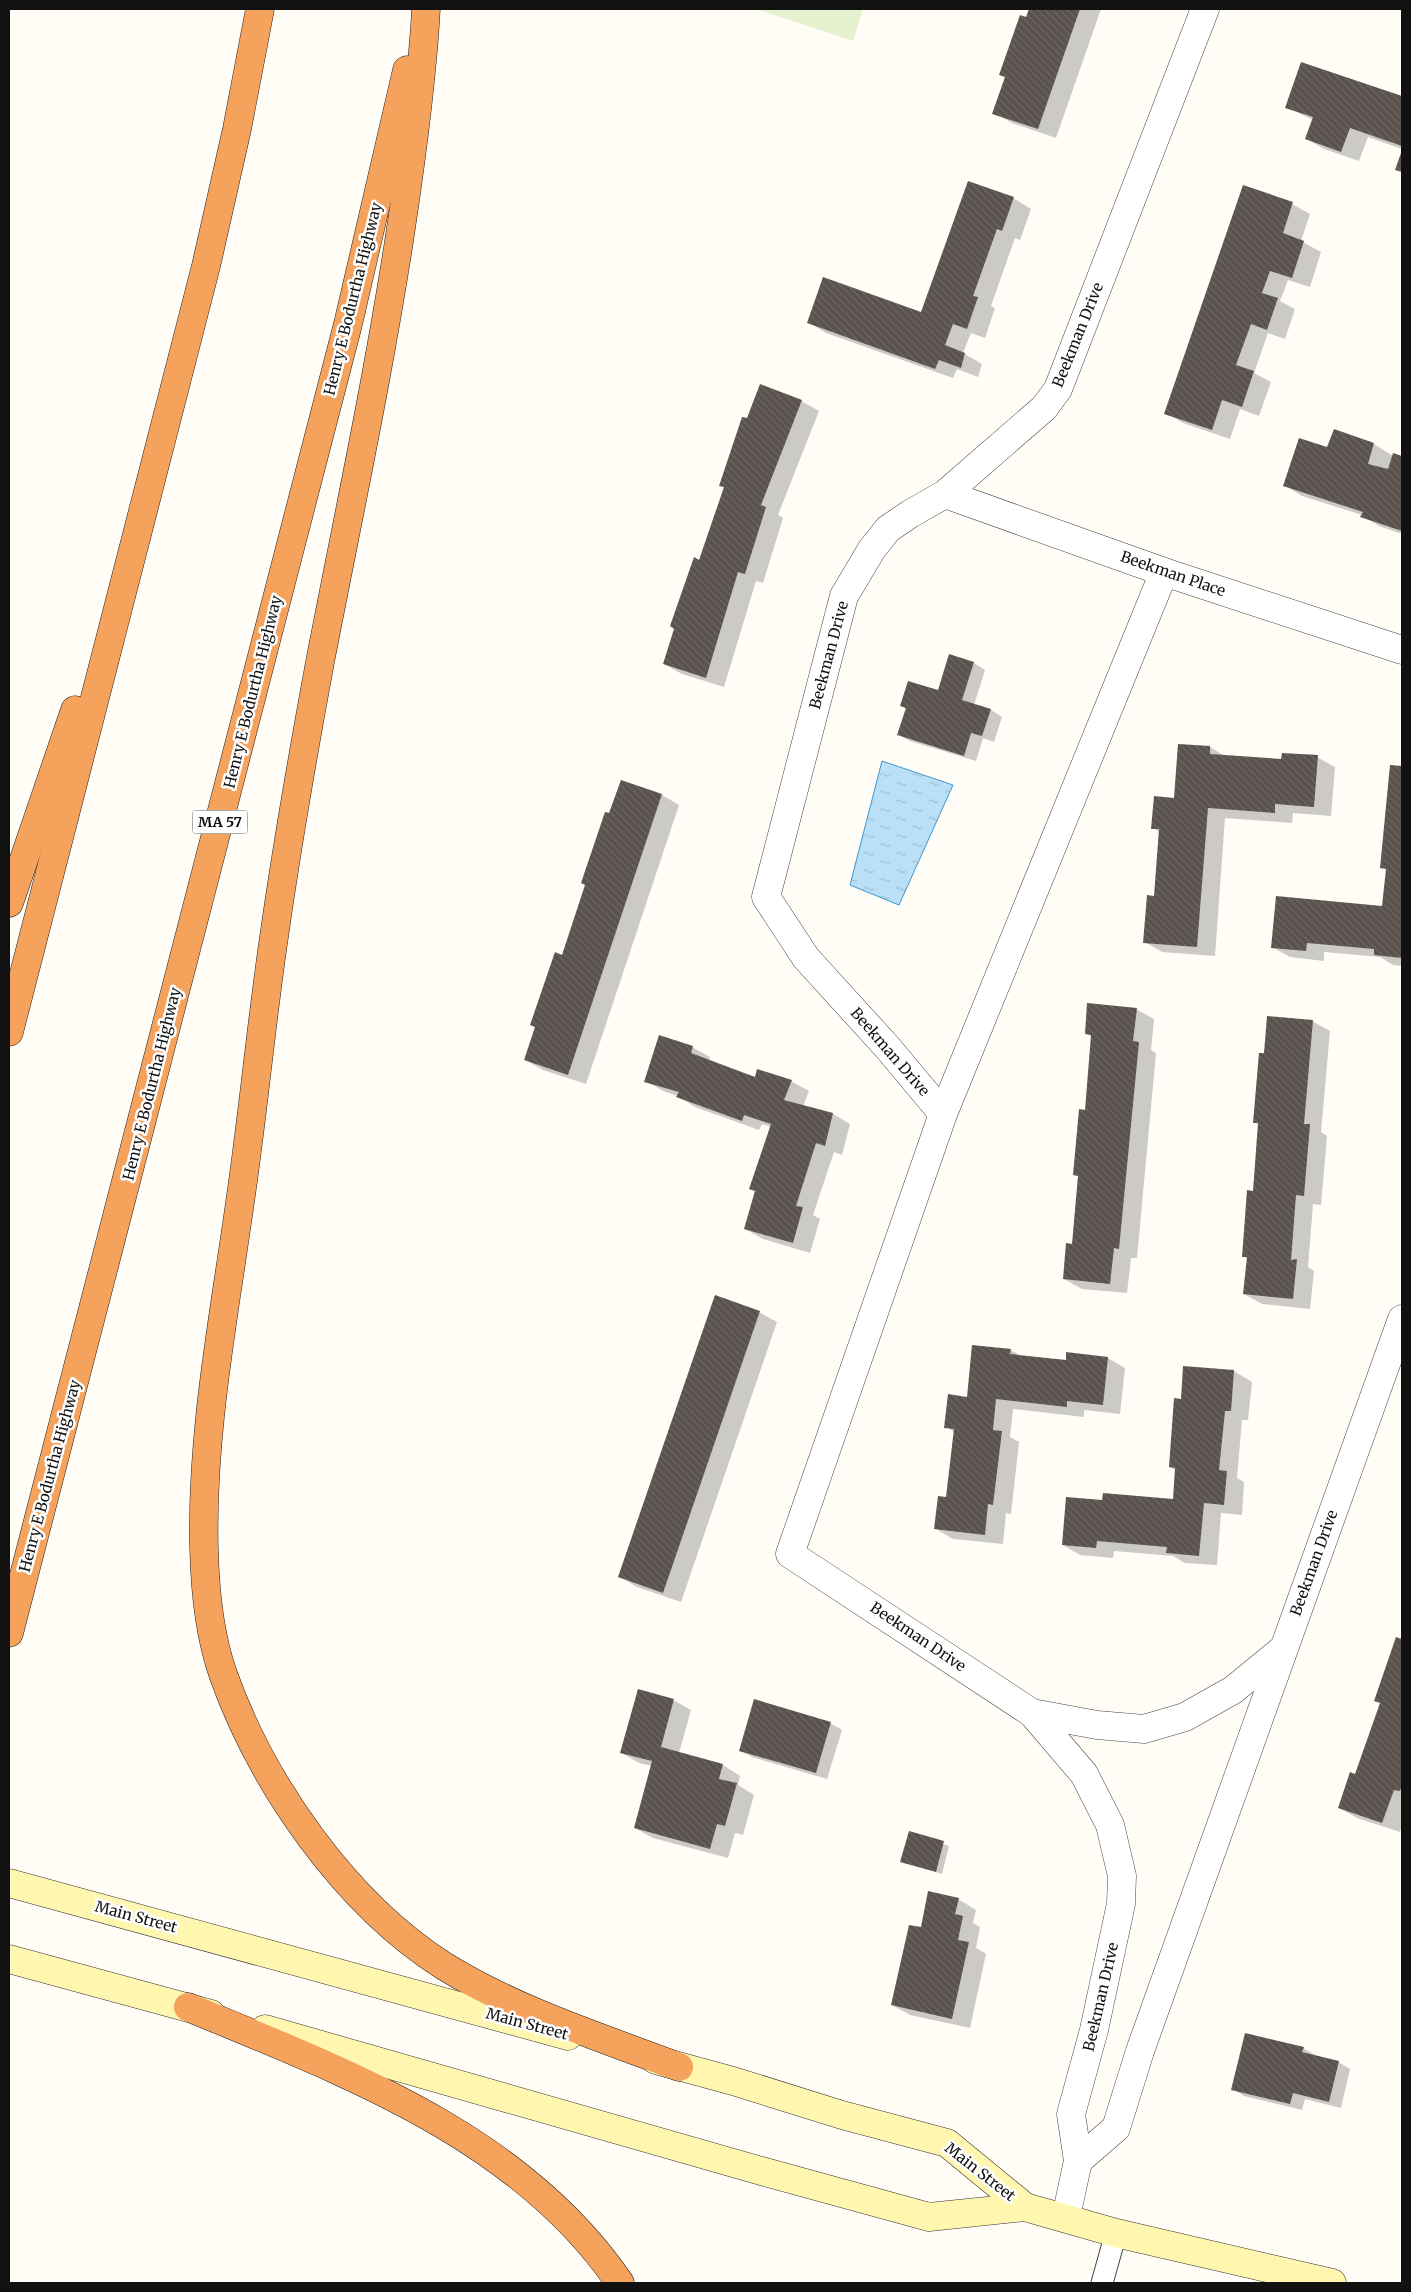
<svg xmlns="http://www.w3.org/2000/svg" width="1411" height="2292" viewBox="0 0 1411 2292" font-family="Merriweather,serif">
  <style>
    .pitch { fill: #e6f2cf }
    .water { fill: url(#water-ripples); stroke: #3f96cf }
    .shadow { fill: #0003 }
    .building { fill: url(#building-back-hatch) }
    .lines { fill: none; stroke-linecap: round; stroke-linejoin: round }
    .lane-casing { stroke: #444; stroke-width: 23 }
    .street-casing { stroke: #444; stroke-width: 29 }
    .secondary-casing { stroke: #333; stroke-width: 29 }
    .highway-casing { stroke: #222; stroke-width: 29 }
    .lane { stroke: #fff; stroke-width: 21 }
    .street { stroke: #fff; stroke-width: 28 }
    .secondary { stroke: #fff6b0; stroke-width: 28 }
    .highway { stroke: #f5a25d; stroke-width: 28 }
    .labels { text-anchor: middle; stroke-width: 5; stroke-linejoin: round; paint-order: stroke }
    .shield { fill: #fff; stroke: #585858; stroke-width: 1 }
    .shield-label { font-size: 14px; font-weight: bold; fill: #111 }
    .street-label { font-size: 15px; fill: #111; stroke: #fff }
  </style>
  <defs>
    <pattern id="water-ripples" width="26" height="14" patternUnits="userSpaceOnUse" patternTransform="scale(1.25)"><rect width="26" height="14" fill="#b9e0f7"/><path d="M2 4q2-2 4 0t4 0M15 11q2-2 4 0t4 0" fill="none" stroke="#9ebfd3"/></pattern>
    <pattern id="building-back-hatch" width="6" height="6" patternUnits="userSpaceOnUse" patternTransform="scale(1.25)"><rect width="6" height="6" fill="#5a524d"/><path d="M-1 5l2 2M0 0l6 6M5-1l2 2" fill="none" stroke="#6d6662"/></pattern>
  </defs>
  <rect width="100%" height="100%" fill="#fffdf5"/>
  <!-- pitch -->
  <polygon class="pitch" points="756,9 863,9 853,41"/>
  <!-- water -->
  <polygon class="water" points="882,761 953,785 899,905 850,885"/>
  <!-- shadow -->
  <g class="shadow">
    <polygon points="1030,9 1101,9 1056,138 1012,123 994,113"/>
    <polygon points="1302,63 1402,98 1402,149 1368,137 1359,161 1324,149 1307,139 1313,120 1286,107"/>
    <polygon points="1013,198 1031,209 1020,240 1015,238 991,306 995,308 985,338 971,333 963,353 982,364 978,377 957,369 953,378 826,333 808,322 922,314"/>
    <polygon points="1292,204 1310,214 1301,241 1321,252 1310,287 1288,280 1280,301 1295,309 1285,339 1268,333 1254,373 1271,382 1259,416 1240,409 1230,439 1183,423 1166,413"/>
    <polygon points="801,401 819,411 778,515 783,518 763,583 756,581 724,687 682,674 664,664 725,488 720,485 748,420"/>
    <polygon points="1374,444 1393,456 1402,457 1402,534 1379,526 1362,515 1302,496 1284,485 1328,449"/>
    <polygon points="974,663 985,670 974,705 991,710 1002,717 994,742 983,738 976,761 910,741 898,734 906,709 902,706 939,691"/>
    <polygon points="1179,745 1210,747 1225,756 1283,760 1317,757 1335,767 1331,816 1293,813 1292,823 1225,818 1215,956 1162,952 1145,942 1155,897 1160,832 1153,828 1176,799"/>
    <polygon points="1391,766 1402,767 1402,966 1393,965 1380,957 1324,952 1324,961 1290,957 1272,947 1383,908 1387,870 1382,867"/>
    <polygon points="622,781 662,795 679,805 586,1084 543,1070 525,1060 563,956"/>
    <polygon points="1136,1009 1154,1019 1151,1050 1156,1053 1137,1258 1131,1258 1127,1293 1082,1289 1064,1279 1073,1245 1079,1177 1074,1174 1086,1111 1092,1037 1086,1033"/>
    <polygon points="1312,1021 1330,1031 1321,1132 1327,1136 1321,1205 1313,1204 1308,1267 1314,1271 1310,1309 1262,1304 1244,1294 1248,1259 1243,1256 1254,1192 1259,1125 1254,1122 1265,1055"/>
    <polygon points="692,1047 710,1057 709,1061 756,1078 791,1081 809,1091 803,1106 833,1114 850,1124 842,1155 834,1152 813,1215 820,1219 810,1253 763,1239 745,1229 756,1192 751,1189 771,1127 762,1124 759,1130 695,1107 678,1096 663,1091 646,1081"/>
    <polygon points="759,1312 777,1322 681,1602 637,1587 620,1577"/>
    <polygon points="1010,1350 1022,1356 1067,1361 1067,1354 1108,1358 1125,1368 1120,1414 1084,1410 1084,1417 1013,1409 1010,1437 1019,1442 1011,1514 1006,1513 1003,1544 953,1539 936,1529 947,1498 954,1432 946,1427 968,1398"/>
    <polygon points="1184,1367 1234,1371 1252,1382 1248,1420 1242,1420 1237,1478 1244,1482 1242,1515 1221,1513 1217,1565 1185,1563 1173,1556 1114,1551 1113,1558 1080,1555 1063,1545 1103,1502 1174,1500 1176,1470 1170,1467 1182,1400"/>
    <polygon points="1397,1639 1402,1641 1402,1825 1400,1832 1357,1818 1339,1808 1356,1776 1381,1703"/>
    <polygon points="673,1700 691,1710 679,1753 723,1765 740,1776 738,1785 754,1795 743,1835 735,1833 728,1858 653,1838 635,1828 652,1766 639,1763 622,1753"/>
    <polygon points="830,1723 842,1730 827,1779 752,1757 740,1750"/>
    <polygon points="910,1833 949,1846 942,1874 902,1861"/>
    <polygon points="958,1899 976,1910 973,1923 980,1927 976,1948 986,1954 970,2028 910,2015 892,2005 922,1929"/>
    <polygon points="1303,2048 1315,2055 1314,2057 1338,2062 1350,2069 1341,2108 1305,2099 1302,2110 1244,2096 1233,2089"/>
  </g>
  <!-- building -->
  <g class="building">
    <polygon points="1029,9 1080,9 1038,129 992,114 1005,77 999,75 1020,15 1026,17"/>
    <polygon points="1301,62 1402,96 1402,146 1350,128 1341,152 1305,139 1313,117 1285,108"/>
    <polygon points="1402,150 1402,172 1395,170"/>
    <polygon points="968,181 1014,197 1002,231 997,229 973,296 978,297 967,329 953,324 945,345 965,353 961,368 939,360 935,369 807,323 823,277 921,312"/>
    <polygon points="1243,185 1293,202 1283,233 1304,241 1292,278 1270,271 1262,293 1278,298 1267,330 1251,324 1236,365 1254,371 1242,407 1222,400 1212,430 1164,414"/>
    <polygon points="760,384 802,400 761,505 766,507 745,574 738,572 706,678 663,664 674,629 670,626 694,557 699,560 724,487 719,486 742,417 747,418"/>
    <polygon points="1334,429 1374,443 1368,464 1388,469 1393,453 1402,456 1402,531 1360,517 1363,512 1283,486 1299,438 1327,447"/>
    <polygon points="949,654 974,662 962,700 991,709 982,736 971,733 964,756 897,735 906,708 900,706 908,681 938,690"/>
    <polygon points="1178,744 1210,746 1210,754 1281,759 1282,753 1318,755 1314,807 1275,804 1275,813 1208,808 1197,947 1143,943 1147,895 1154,896 1159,829 1151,829 1154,796 1174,798"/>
    <polygon points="1390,765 1402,766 1402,958 1374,955 1374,949 1307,943 1306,951 1271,948 1276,896 1382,906 1386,869 1380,868"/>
    <polygon points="621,780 662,794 568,1075 524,1060 535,1027 530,1025 555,952 562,955 585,885 581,883 605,812 609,813"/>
    <polygon points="1087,1003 1137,1008 1133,1041 1139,1042 1119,1249 1114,1248 1110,1284 1063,1279 1066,1243 1072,1244 1078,1176 1073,1175 1079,1109 1085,1110 1091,1035 1085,1034"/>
    <polygon points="1267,1016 1313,1020 1304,1124 1310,1124 1304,1196 1296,1195 1291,1260 1297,1259 1293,1299 1243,1294 1247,1257 1242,1257 1247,1190 1253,1191 1258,1123 1253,1123 1259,1053 1264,1053"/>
    <polygon points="659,1035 693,1046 691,1053 755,1077 757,1069 792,1080 784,1100 833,1113 825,1146 816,1143 796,1206 803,1207 793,1243 744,1229 755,1191 749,1189 771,1124 744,1115 742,1121 676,1097 679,1092 644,1082"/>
    <polygon points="715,1295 760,1311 663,1593 618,1577"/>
    <polygon points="972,1345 1011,1349 1010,1354 1066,1360 1066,1352 1108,1357 1103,1405 1067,1401 1067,1407 996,1399 993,1430 1002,1431 993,1505 988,1504 985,1535 934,1529 938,1496 946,1497 954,1429 944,1428 948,1394 967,1397"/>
    <polygon points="1183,1366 1234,1370 1231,1411 1225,1411 1219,1470 1227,1471 1224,1505 1204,1503 1199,1556 1166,1553 1167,1547 1097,1541 1096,1548 1062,1545 1066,1497 1102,1500 1103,1493 1173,1499 1175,1468 1169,1467 1174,1398 1181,1399"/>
    <polygon points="1396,1637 1402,1639 1402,1785 1400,1791 1394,1790 1382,1823 1338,1808 1350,1772 1355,1774 1380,1703 1374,1701"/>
    <polygon points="638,1689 674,1699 661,1747 723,1764 719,1779 737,1783 725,1826 717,1824 710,1849 634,1828 652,1761 620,1753"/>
    <polygon points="754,1699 831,1722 816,1773 739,1751"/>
    <polygon points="909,1831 944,1841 936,1872 900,1862"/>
    <polygon points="928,1891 959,1898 955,1914 963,1916 958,1940 969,1942 952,2019 891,2005 909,1925 921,1927"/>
    <polygon points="1245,2033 1304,2047 1302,2052 1339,2061 1329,2102 1293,2093 1290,2104 1231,2090"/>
  </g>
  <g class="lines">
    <!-- lane casing -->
    <g class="lane-casing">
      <polyline id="lane" points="1102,2283 1116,2233"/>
    </g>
    <!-- street casing -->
    <g class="street-casing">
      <g id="street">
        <polyline points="945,494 1164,572 1402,650"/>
        <polyline points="943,1114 1164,572"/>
        <polyline points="1032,1713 1097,1725 1144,1729 1185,1717 1233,1690 1283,1649"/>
        <polyline points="1078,2161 1116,2128 1140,2051 1402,1319"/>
        <polyline points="1066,2217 1078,2161 1071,2114 1094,2030 1121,1904 1122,1876 1110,1825 1084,1774 1032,1713 790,1554 943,1114 888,1048 806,958 766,897 844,596 872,549 888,529 910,514 945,494 1044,408 1058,389 1205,9"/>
      </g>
    </g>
    <!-- secondary casing -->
    <g class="secondary-casing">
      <g id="secondary">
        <polyline points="9,1883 568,2036"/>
        <polyline points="9,1959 211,2014"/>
        <polyline points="265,2029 765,2172 929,2217 1025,2207 1116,2233 1332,2283"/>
        <polyline points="656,2060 733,2081 842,2115 947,2143 1025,2207"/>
      </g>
    </g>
    <!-- highway casing -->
    <g class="highway-casing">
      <g id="highway">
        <path d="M 426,9 C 422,82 412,155 401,228 C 379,374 348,517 320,662 C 303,754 287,845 274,937 C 261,1025 253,1114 240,1202 C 224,1317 201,1432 204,1549 C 205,1591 209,1634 223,1674 C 262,1784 345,1903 444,1966 C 517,2011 600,2037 679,2067"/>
        <polyline points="9,903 75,710"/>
        <polyline points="9,1032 206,266 237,129 260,9"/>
        <polyline points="9,1633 348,324 407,70"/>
        <path d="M 188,2007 C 346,2073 520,2136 620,2283"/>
      </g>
    </g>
    <!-- lane -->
    <use href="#lane" class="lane"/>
    <!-- street -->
    <use href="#street" class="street"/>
    <!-- secondary -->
    <use href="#secondary" class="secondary"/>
    <!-- highway -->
    <use href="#highway" class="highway"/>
  </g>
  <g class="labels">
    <!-- shield labels -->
    <rect class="shield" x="192.5" y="810.5" width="55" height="23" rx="4"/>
    <g class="shield-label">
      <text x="220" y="827">MA 57</text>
    </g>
    <!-- street labels -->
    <g class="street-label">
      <text transform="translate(353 299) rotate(-76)" y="5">Henry E Bodurtha Highway</text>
      <text transform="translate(1078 335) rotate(-68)" y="5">Beekman Drive</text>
      <text transform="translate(1173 574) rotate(19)" y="5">Beekman Place</text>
      <text transform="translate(829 655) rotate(-75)" y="5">Beekman Drive</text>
      <text transform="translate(253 692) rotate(-76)" y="5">Henry E Bodurtha Highway</text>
      <text transform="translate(890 1052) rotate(49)" y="5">Beekman Drive</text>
      <text transform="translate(152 1084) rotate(-76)" y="5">Henry E Bodurtha Highway</text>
      <text transform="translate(50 1476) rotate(-75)" y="5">Henry E Bodurtha Highway</text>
      <text transform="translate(1314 1563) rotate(-70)" y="5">Beekman Drive</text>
      <text transform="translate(918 1637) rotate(34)" y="5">Beekman Drive</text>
      <text transform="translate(136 1917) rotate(15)" y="5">Main Street</text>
      <text transform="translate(1101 1997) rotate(-77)" y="5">Beekman Drive</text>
      <text transform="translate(527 2024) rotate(15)" y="5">Main Street</text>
      <text transform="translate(980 2172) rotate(38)" y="5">Main Street</text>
    </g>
  </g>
  <!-- border -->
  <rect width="1411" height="2292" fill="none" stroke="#111111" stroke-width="20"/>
</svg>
